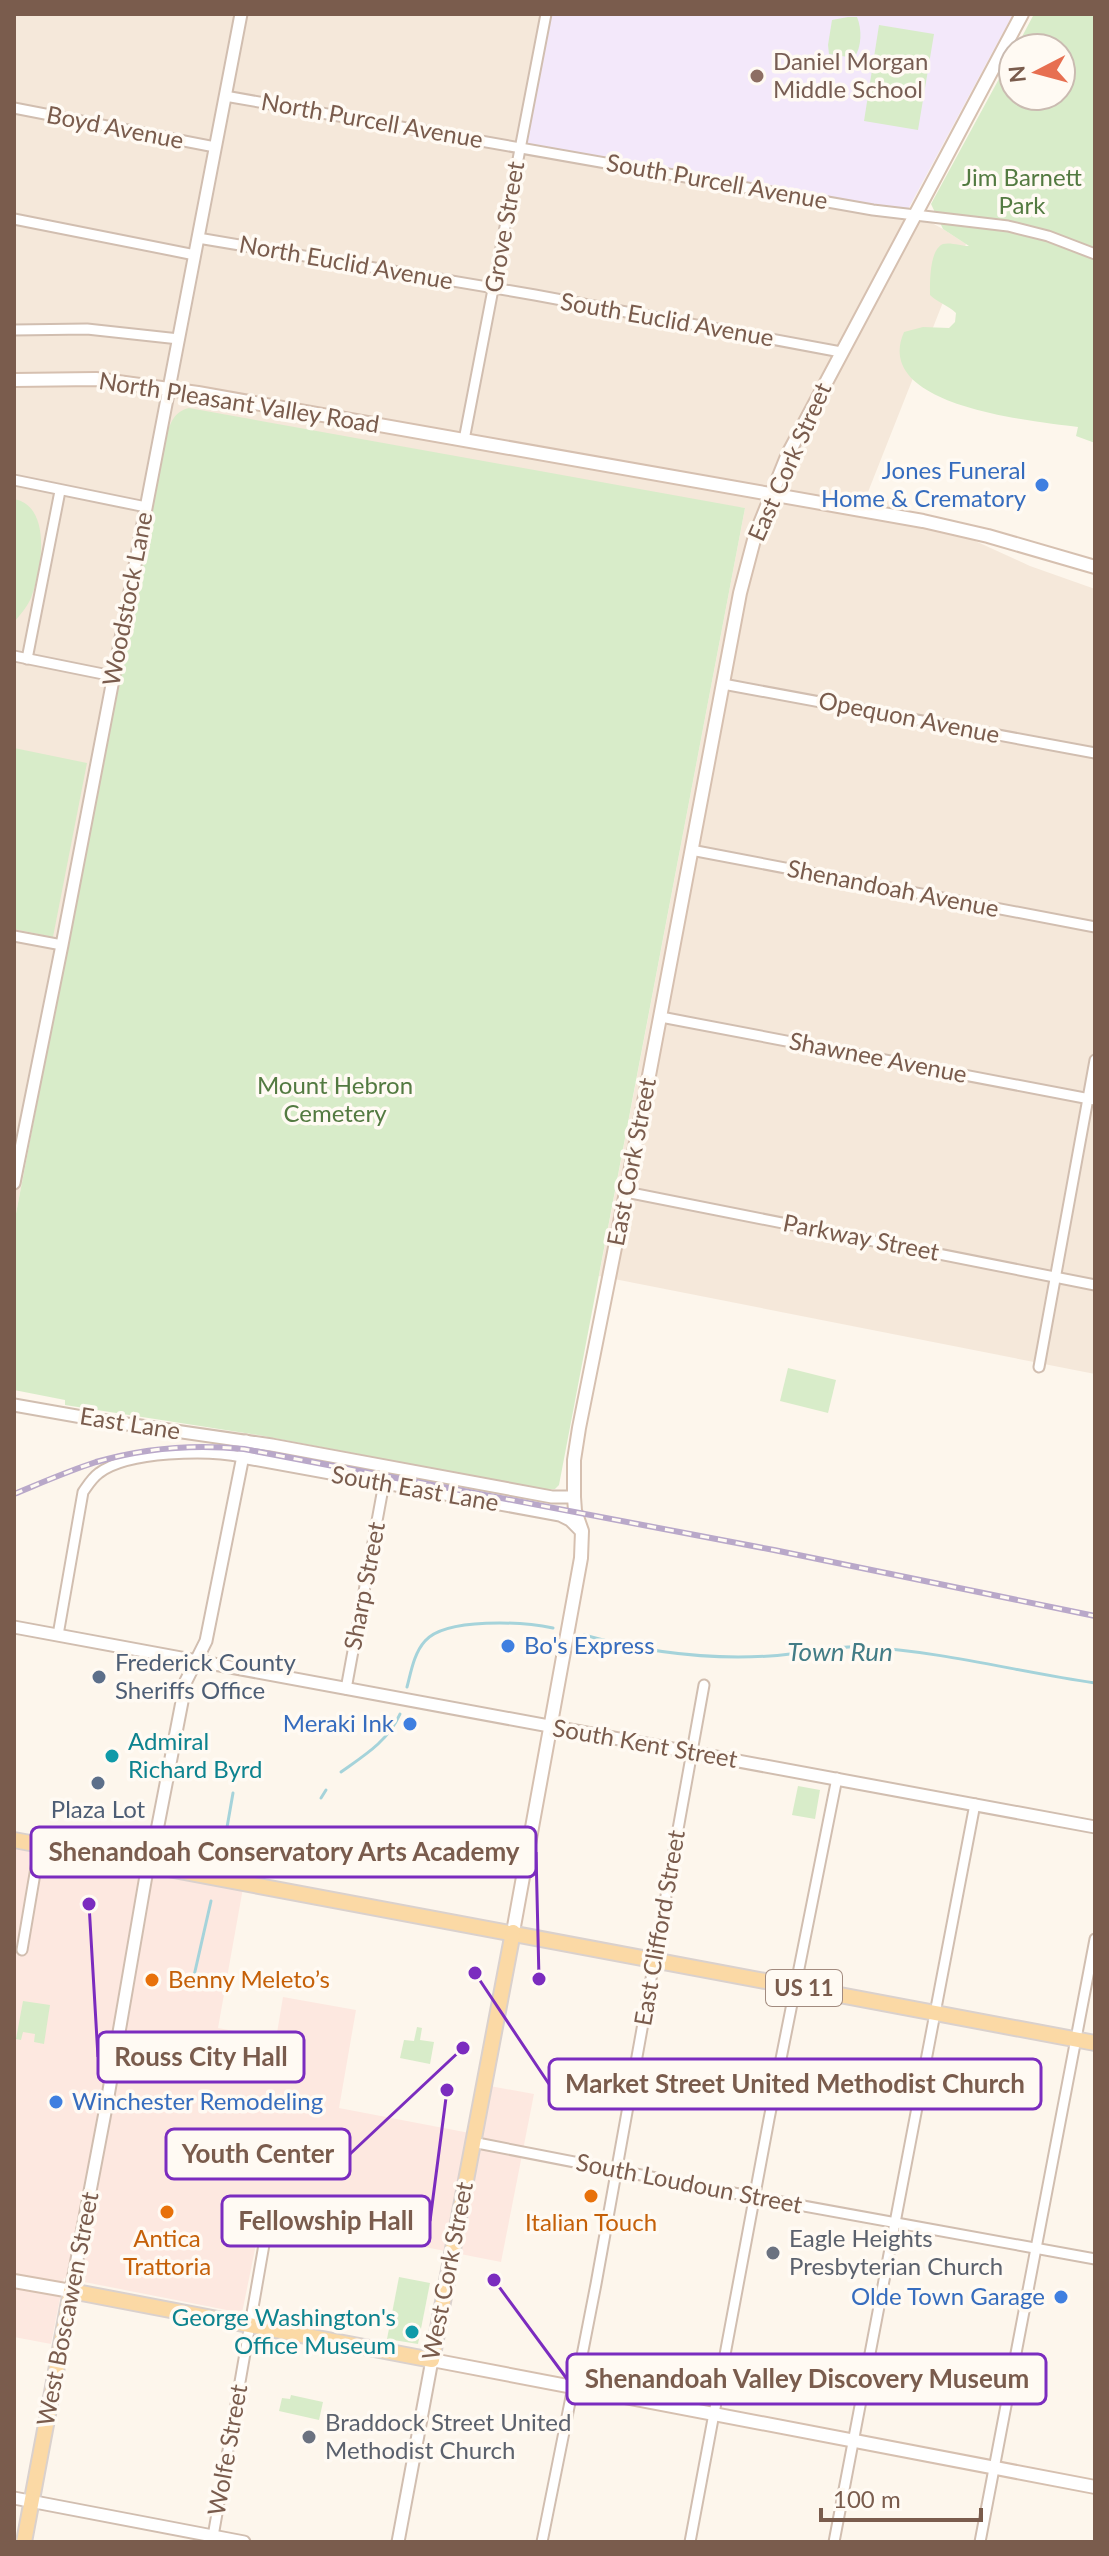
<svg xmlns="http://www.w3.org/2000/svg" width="1109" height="2556" viewBox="0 0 1109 2556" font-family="Lato,sans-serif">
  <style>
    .residential { fill: #f5e8da }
    .commercial { fill: #fde8e0 }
    .education { fill: #f3e8fa }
    .green { fill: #d8ecc9 }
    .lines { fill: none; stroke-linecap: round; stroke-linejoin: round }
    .stream { stroke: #a5d3da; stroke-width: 3 }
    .minor-casing { stroke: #d1beb0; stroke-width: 13 }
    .tertiary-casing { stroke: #d1beb0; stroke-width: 15 }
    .secondary-casing { stroke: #d6c0b0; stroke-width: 16 }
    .primary-casing { stroke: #dad1cd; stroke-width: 18 }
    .minor { stroke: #fff; stroke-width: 9 }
    .tertiary { stroke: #fff; stroke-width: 11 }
    .secondary { stroke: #fff; stroke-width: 12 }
    .primary { stroke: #fbd9a5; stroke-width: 14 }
    .rail-casing { stroke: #b9a8c9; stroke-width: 6 }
    .rail { stroke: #fffaf3; stroke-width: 3; stroke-dasharray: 9; stroke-linecap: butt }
    .education-dot { fill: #8d6e63; stroke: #fffaf3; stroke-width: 3 }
    .shop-dot { fill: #3f7fe0; stroke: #fffaf3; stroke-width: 3 }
    .service-dot { fill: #5c6f8a; stroke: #fffaf3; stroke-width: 3 }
    .culture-dot { fill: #0f9aa8; stroke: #fffaf3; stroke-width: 3 }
    .food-dot { fill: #e8710a; stroke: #fffaf3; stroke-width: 3 }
    .worship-dot { fill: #6b7280; stroke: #fffaf3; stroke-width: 3 }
    .labels { text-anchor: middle; stroke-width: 7; stroke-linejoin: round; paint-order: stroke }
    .shield { fill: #fffaf3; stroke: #a28b7f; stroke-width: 2 }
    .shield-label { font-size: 22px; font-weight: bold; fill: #7a5c4d }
    .education-label { font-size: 24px; fill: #785e54; stroke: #fffaf3; text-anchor: start }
    .street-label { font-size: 24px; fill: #7a5c4d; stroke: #fffaf3 }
    .park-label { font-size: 24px; fill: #537a41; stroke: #fffaf3 }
    .shop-label { font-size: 24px; fill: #366cbe; stroke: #fffaf3; text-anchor: end }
    .service-label { font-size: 24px; fill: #4e5e75; stroke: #fffaf3; text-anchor: start }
    .culture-label { font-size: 24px; fill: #0d838f; stroke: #fffaf3; text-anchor: start }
    .food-label { font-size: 24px; fill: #c56008; stroke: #fffaf3 }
    .worship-label { font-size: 24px; fill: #5b616d; stroke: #fffaf3; text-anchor: start }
    .water-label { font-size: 26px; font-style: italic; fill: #437c86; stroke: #fffaf3 }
    .leader { fill: none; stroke: #7b2cbf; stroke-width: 3 }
    .callout-dot { fill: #7b2cbf; stroke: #fffaf3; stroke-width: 3 }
    .callout { fill: #fffaf3; stroke: #7b2cbf; stroke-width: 3 }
    .callout-label { font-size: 26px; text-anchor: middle; font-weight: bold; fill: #7a5c4d }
  </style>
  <rect width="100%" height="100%" fill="#fdf6ec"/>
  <!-- residential -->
  <polygon class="residential" points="14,14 546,14 943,229 966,244 868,492 1030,566 1095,589 1095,1374 599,1276 745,508 165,438 14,1224"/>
  <!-- commercial -->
  <polygon class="commercial" points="14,1846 243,1888 218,2028 276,2039 283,1997 356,2010 339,2108 480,2135 490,2086 534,2094 501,2262 262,2215 242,2313 64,2278 51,2344 14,2337"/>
  <!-- education -->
  <polygon class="education" points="546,14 1013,14 906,213 519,147"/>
  <!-- green -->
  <g class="green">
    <path d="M 1034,14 L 1095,14 L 1095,443 L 1076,436 L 1078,427 C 1034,421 871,407 904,332 L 923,327 L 949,328 L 955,322 L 956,313 C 948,305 938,303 930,295 C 930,283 929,250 943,244 C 950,242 962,246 969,246 L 943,229 L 931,204 L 1013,53 L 1013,96 L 1061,96 L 1061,48 L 1016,48 Z"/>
    <path d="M 848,17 L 857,17 C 862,29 862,47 854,58 L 829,54 L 828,45 L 832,20 Z"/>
    <polygon points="879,25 934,34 918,130 864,121"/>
    <path d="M 189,408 L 745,508 L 559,1485 L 555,1489 L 548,1490 L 258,1435 L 65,1405 L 65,1400 L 14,1390 L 14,1224 L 165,438 C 171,423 173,412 189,408 Z"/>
    <path d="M 14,499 C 52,506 42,568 32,595 C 29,605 21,614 14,622 Z"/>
    <polygon points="14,748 87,763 53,937 14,929"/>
    <polygon points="788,1368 836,1380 828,1413 780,1401"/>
    <polygon points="798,1786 820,1790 815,1819 792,1815"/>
    <polygon points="23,2001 50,2005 44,2044 34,2042 35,2034 23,2032 21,2040 16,2039"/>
    <polygon points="417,2027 422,2028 420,2040 434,2042 430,2064 400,2058 404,2040 414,2041"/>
    <polygon points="399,2277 430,2283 418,2344 387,2339"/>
    <polygon points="291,2395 323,2402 319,2420 279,2411 282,2398 290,2399"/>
  </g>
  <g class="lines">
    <!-- stream -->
    <g class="stream">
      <path d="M 584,1635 C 645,1652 706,1660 770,1656 C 803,1654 834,1645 867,1647 C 944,1652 1019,1672 1095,1683"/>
      <path d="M 407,1687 C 411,1672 414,1653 425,1641 C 446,1617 524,1622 553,1628"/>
      <path d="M 341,1772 C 365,1755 388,1741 400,1714"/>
      <polyline points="321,1798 326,1790"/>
      <polyline points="222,1856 233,1793"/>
      <polyline points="191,1989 211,1901"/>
    </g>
    <!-- minor casing -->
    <g class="minor-casing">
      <g id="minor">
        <polyline points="225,96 873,210 1008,226 1048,236 1095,254"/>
        <polyline points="14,108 215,147"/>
        <polyline points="14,219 195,255"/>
        <polyline points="198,238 535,295 841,352"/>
        <polyline points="14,330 87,329 179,339"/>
        <polyline points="464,440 546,14"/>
        <polyline points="14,480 146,507"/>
        <polyline points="14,656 113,676"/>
        <polyline points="27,659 60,491"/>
        <polyline points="723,684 1095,753"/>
        <polyline points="691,850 1095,927"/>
        <polyline points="14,936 62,945"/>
        <polyline points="661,1017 1095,1100"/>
        <polyline points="626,1192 1095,1285"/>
        <polyline points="1039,1367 1095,1060"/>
        <path d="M 58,1635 L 83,1492 C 88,1485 92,1478 99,1473 C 128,1451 208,1450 242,1457"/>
        <polyline points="346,1689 384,1483"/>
        <polyline points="22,1950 40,1844"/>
        <polyline points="472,2142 754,2197 1095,2259"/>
        <polyline points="212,2542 269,2216"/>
        <polyline points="542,2542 573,2387 578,2376 596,2284 704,1685"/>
        <polyline points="690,2542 769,2119 837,1778"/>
        <polyline points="834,2542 975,1804"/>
        <polyline points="980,2542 1095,1939"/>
      </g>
    </g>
    <!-- tertiary casing -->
    <g class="tertiary-casing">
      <g id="tertiary">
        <polyline points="14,1183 62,945 241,14"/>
        <polyline points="14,1405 99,1420 272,1445 552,1497 574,1497"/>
        <polyline points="242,1457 560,1515 570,1520 581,1531"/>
        <polyline points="14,1627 1095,1827"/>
        <polyline points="71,2291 107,2102 148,1864 153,1851 186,1681 206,1641 246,1441"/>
        <polyline points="14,2498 244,2542"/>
        <polyline points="398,2542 432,2360"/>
      </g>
    </g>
    <!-- secondary casing -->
    <g class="secondary-casing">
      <g id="secondary">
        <polyline points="14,380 96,379 198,393 923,521 988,536 1095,567"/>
        <polyline points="513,1932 581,1558 582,1531 575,1511 574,1497 574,1460 579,1428 644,1102 740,593 755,536 788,454 1022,14"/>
        <polyline points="14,2281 71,2291"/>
        <polyline points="432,2360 1095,2487"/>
      </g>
    </g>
    <!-- primary casing -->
    <g class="primary-casing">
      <g id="primary">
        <polyline points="14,1840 1095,2043"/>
        <polyline points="24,2542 71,2291 432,2360 513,1932"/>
      </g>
    </g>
    <!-- minor -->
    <use href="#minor" class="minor"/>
    <!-- tertiary -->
    <use href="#tertiary" class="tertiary"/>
    <!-- secondary -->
    <use href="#secondary" class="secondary"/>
    <!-- primary -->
    <use href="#primary" class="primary"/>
    <!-- rail casing -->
    <g class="rail-casing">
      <path id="rail" d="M 14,1494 C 41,1483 68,1471 96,1462 C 144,1448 194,1444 244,1449 L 774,1550 L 1095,1616"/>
    </g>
    <!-- rail -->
    <use href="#rail" class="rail"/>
  </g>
  <!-- markers -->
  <circle class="education-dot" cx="757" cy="76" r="8"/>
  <g class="shop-dot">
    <circle cx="1042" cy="485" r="8"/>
    <circle cx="508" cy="1646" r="8"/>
    <circle cx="410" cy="1724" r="8"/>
    <circle cx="56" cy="2102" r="8"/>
    <circle cx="1061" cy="2297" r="8"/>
  </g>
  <g class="service-dot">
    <circle cx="99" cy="1677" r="8"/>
    <circle cx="98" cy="1783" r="8"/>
  </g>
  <g class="culture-dot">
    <circle cx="112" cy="1756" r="8"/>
    <circle cx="412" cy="2332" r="8"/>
  </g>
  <g class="food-dot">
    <circle cx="152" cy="1980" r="8"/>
    <circle cx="591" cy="2196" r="8"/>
    <circle cx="167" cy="2212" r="8"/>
  </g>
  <g class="worship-dot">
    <circle cx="773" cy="2253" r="8"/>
    <circle cx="309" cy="2437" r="8"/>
  </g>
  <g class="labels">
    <!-- shield labels -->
    <rect class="shield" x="766" y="1970" width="76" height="36" rx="6"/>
    <g class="shield-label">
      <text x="804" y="1996">US 11</text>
    </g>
    <!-- education labels -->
    <g class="education-label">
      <text x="773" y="70">Daniel Morgan<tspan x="773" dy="28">Middle School</tspan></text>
    </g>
    <!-- street labels -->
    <g class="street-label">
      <text transform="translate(372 121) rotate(10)" y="8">North Purcell Avenue</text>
      <text transform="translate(115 128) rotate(11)" y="8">Boyd Avenue</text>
      <text transform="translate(717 182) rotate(10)" y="8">South Purcell Avenue</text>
      <text transform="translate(505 227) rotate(-80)" y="8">Grove Street</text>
      <text transform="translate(346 263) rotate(10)" y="8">North Euclid Avenue</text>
      <text transform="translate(667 320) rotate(10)" y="8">South Euclid Avenue</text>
      <text transform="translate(239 403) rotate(9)" y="8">North Pleasant Valley Road</text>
      <text transform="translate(790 462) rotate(-66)" y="8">East Cork Street</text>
      <text transform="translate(128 599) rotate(-79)" y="8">Woodstock Lane</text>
      <text transform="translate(909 718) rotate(11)" y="8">Opequon Avenue</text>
      <text transform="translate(893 889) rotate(11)" y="8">Shenandoah Avenue</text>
      <text transform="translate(878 1058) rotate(11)" y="8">Shawnee Avenue</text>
      <text transform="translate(632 1162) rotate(-79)" y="8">East Cork Street</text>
      <text transform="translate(861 1238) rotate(11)" y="8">Parkway Street</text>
      <text transform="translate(130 1424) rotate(9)" y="8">East Lane</text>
      <text transform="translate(415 1489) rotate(10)" y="8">South East Lane</text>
      <text transform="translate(365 1586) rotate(-79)" y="8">Sharp Street</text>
      <text transform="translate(645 1744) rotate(10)" y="8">South Kent Street</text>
      <text transform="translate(660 1928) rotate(-80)" y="8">East Clifford Street</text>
      <text transform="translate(689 2184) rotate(11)" y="8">South Loudoun Street</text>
      <text transform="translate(448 2271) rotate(-79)" y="8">West Cork Street</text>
      <text transform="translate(68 2309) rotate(-79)" y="8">West Boscawen Street</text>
      <text transform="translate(228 2450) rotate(-80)" y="8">Wolfe Street</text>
    </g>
    <!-- park labels -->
    <g class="park-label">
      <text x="1022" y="186">Jim Barnett<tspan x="1022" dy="28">Park</tspan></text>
      <text x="335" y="1094">Mount Hebron<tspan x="335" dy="28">Cemetery</tspan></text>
    </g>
    <!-- shop labels -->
    <g class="shop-label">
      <text x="1026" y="479">Jones Funeral<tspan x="1026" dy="28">Home &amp; Crematory</tspan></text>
      <text x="524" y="1654" text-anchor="start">Bo's Express</text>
      <text x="394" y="1732">Meraki Ink</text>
      <text x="72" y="2110" text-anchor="start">Winchester Remodeling</text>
      <text x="1045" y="2305">Olde Town Garage</text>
    </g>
    <!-- service labels -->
    <g class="service-label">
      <text x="115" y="1671">Frederick County<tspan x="115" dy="28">Sheriffs Office</tspan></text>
      <text x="98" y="1818" text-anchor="middle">Plaza Lot</text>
    </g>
    <!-- culture labels -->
    <g class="culture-label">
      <text x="128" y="1750">Admiral<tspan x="128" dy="28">Richard Byrd</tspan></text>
      <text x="396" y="2326" text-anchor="end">George Washington's<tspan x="396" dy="28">Office Museum</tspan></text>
    </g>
    <!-- food labels -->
    <g class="food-label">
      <text x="168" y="1988" text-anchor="start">Benny Meleto’s</text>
      <text x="591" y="2231">Italian Touch</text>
      <text x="167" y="2247">Antica<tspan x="167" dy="28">Trattoria</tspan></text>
    </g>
    <!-- worship labels -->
    <g class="worship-label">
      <text x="789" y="2247">Eagle Heights<tspan x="789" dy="28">Presbyterian Church</tspan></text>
      <text x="325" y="2431">Braddock Street United<tspan x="325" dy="28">Methodist Church</tspan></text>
    </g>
    <!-- water labels -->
    <g class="water-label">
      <text x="840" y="1661">Town Run</text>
    </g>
  </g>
  <!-- callouts -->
  <path class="leader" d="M539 1979L536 1852M89 1904L98 2057M475 1973L549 2084M463 2048L350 2154M447 2090L430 2221M494 2280L567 2379"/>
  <g class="callout-dot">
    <circle cx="539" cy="1979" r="8"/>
    <circle cx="89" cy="1904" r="8"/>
    <circle cx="475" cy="1973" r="8"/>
    <circle cx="463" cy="2048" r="8"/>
    <circle cx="447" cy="2090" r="8"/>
    <circle cx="494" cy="2280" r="8"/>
  </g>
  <g class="callout">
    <rect x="31" y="1827" width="505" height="50" rx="8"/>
    <rect x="98" y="2032" width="206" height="50" rx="8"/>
    <rect x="549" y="2059" width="492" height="50" rx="8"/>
    <rect x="166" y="2129" width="184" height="50" rx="8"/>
    <rect x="222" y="2196" width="208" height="50" rx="8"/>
    <rect x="567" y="2354" width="479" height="50" rx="8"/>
  </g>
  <g class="callout-label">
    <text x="284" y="1861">Shenandoah Conservatory Arts Academy</text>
    <text x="201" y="2066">Rouss City Hall</text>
    <text x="795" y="2093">Market Street United Methodist Church</text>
    <text x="258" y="2163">Youth Center</text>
    <text x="326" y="2230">Fellowship Hall</text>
    <text x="807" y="2388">Shenandoah Valley Discovery Museum</text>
  </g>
  <!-- border -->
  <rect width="1109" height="2556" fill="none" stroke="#7a5c4d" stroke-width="32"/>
  <!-- north arrow -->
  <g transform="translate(1037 72) rotate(264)"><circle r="38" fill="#fffaf3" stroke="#cabbb1" stroke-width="2"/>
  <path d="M0-6L14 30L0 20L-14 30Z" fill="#e76f51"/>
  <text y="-12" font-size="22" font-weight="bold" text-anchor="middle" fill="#7a5c4d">N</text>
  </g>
  <!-- scale -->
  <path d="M821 2508v12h160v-12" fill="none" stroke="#7a5c4d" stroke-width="4"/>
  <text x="833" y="2508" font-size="24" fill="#7a5c4d" stroke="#fffaf3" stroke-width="6" paint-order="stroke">100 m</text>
</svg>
